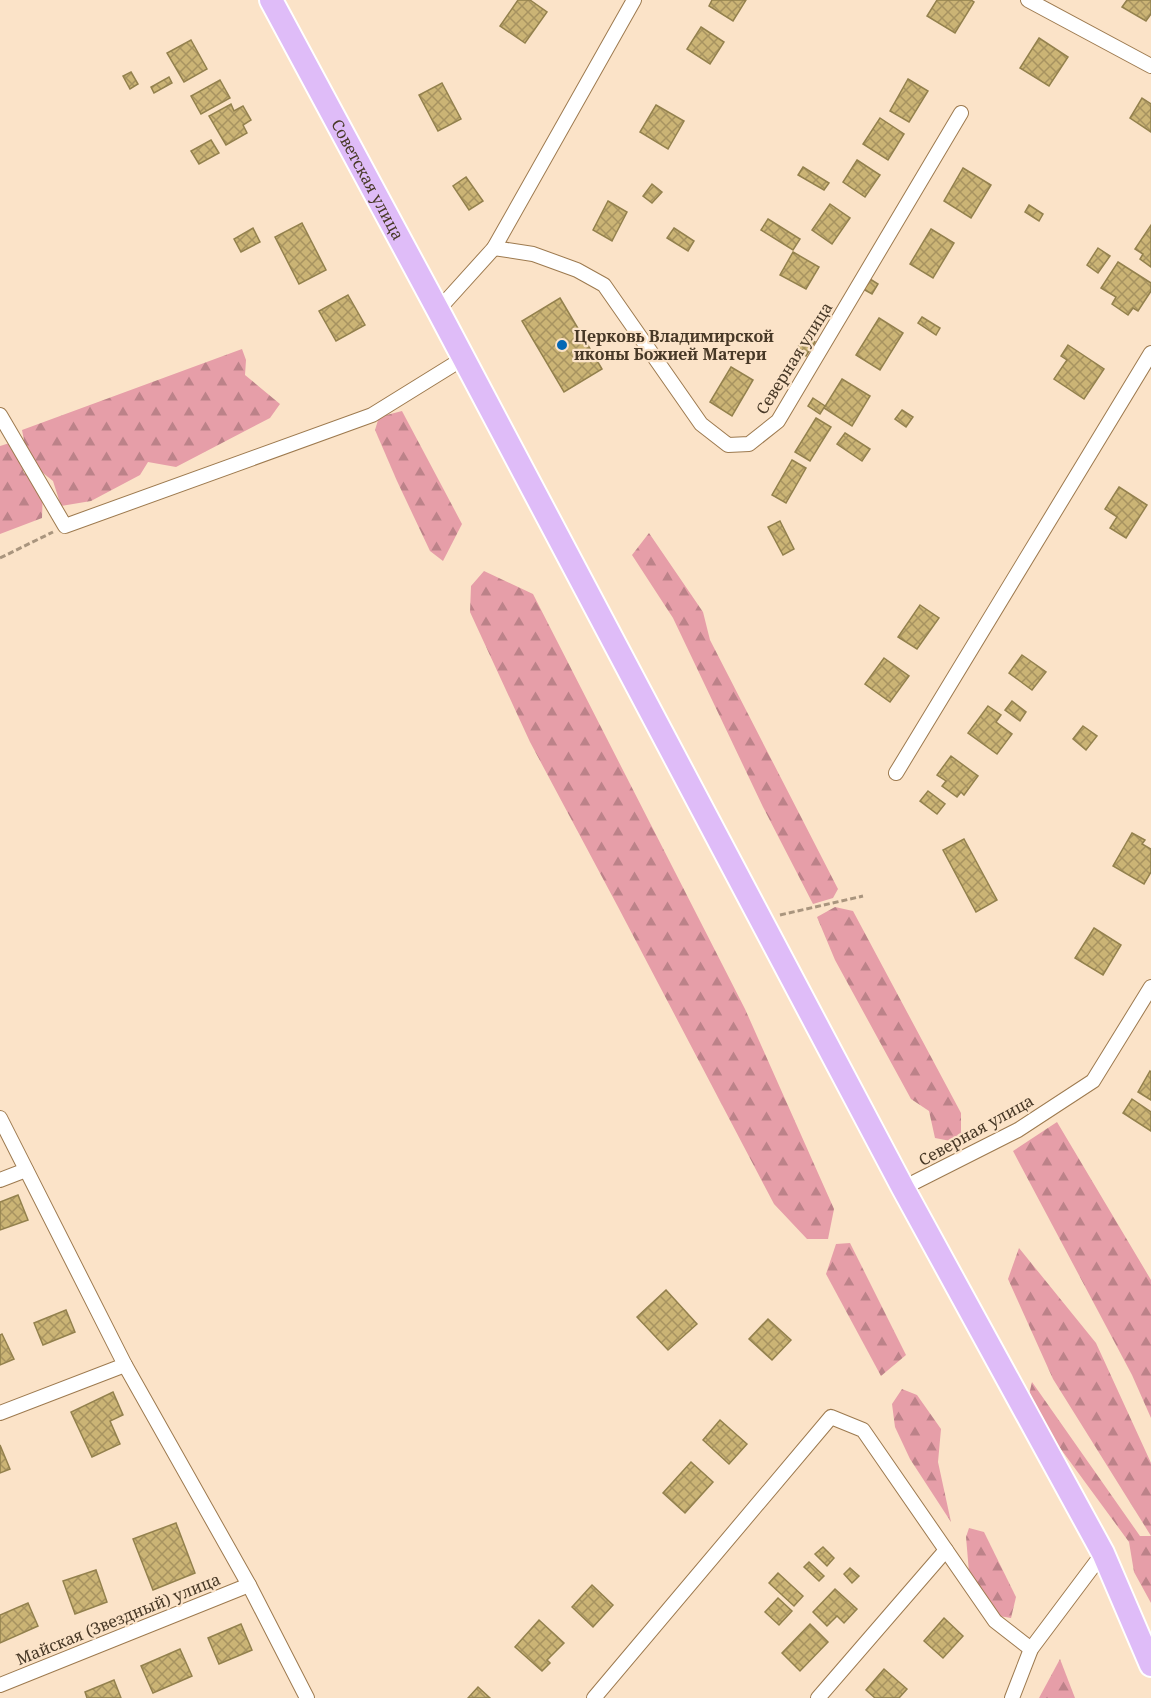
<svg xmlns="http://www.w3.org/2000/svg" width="1151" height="1698" viewBox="0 0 1151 1698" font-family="'Noto Serif',serif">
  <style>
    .forest { fill: url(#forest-firs) }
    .building { fill: url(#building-cross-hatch); stroke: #93814d; stroke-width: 1.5 }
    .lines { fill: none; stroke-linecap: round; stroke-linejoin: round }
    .street-casing { stroke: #9d7a4f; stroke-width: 16 }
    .primary-casing { stroke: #fff; stroke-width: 26 }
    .path { stroke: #a9957e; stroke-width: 3; stroke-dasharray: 6 3; stroke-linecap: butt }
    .street { stroke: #fff; stroke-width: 14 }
    .primary { stroke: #dfbcf8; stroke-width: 22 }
    .poi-dot { fill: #0568b5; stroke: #fbe3c8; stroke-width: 2 }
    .labels { text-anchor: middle; stroke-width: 4.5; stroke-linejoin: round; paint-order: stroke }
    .street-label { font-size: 16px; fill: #483927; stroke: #fbe3c8 }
    .poi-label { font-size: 16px; font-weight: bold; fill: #483927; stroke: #fbe3c8; text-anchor: start }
  </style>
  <defs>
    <pattern id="forest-firs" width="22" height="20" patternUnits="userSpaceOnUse" patternTransform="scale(1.5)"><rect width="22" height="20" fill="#e69ea8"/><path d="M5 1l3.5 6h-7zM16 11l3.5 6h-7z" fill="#bc8289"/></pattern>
    <pattern id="building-cross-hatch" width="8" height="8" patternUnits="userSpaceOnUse" patternTransform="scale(1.5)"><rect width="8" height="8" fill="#cbb475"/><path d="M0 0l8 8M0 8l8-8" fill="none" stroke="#a79360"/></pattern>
  </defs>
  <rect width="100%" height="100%" fill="#fbe3c8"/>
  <!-- forest -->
  <g class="forest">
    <polygon points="242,349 246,360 245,375 280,404 270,418 176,467 148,462 140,475 91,501 61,506 53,481 28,461 22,430"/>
    <polygon points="402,411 462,524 443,561 430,551 397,481 375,430 379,417"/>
    <polygon points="13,442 24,473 43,487 42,518 0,534 0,446"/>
    <polygon points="649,533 703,612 710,640 838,889 833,898 813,904 763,807 673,618 632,555"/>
    <polygon points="484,571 533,594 745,1009 834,1209 828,1239 807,1239 774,1204 617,905 530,742 470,612 471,586"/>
    <polygon points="835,907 853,911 961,1113 961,1143 935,1138 929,1111 911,1099 835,960 817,917"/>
    <polygon points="1057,1122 1151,1280 1151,1418 1132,1375 1013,1151"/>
    <polygon points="850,1243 906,1355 881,1376 826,1274 836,1244"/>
    <polygon points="1019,1248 1096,1343 1151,1463 1151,1603 1134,1572 1129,1542 1027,1403 1032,1382 1140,1536 1151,1536 1053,1379 1008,1279"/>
    <polygon points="902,1389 917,1395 941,1429 938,1462 951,1522 910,1459 895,1427 892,1404"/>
    <polygon points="969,1528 984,1532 1016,1597 1011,1618 999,1616 969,1572 966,1537"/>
    <polygon points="1060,1659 1075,1698 1039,1698"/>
  </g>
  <!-- building -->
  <g class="building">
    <polygon points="518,0 530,0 547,12 525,43 500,26"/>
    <polygon points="712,0 746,0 733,21 709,6"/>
    <polygon points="937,0 971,0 974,2 955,33 927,16"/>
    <polygon points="1127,0 1151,0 1151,14 1146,21 1122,7"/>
    <polygon points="701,27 724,42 710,64 687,49"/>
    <polygon points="1039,38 1068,57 1049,86 1020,68"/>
    <polygon points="191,40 207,69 184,82 167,53"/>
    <polygon points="131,72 138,84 130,89 123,76"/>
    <polygon points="169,77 172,83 154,93 151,87"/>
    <polygon points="908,79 928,91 909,122 890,111"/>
    <polygon points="220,80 230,98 201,114 191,96"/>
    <polygon points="442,83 461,119 438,131 419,95"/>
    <polygon points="1142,98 1151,104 1151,132 1130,118"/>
    <polygon points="231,104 234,111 243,106 251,120 243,125 247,133 226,145 209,116"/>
    <polygon points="656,105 684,121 668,149 640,132"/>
    <polygon points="880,118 904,134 888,160 863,144"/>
    <polygon points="211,140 219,153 199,164 191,151"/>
    <polygon points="857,160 880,175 865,197 843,182"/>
    <polygon points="803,167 829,183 824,190 798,175"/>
    <polygon points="963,168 991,185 971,218 944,201"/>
    <polygon points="466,177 483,201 469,210 453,186"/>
    <polygon points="652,184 662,192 652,203 643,196"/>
    <polygon points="608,201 627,212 612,241 593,230"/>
    <polygon points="830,204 850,218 832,244 812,230"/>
    <polygon points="1029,205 1043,214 1039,221 1025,212"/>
    <polygon points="768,219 800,239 793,250 761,230"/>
    <polygon points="302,223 326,270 299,284 275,237"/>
    <polygon points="1151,225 1151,267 1140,259 1143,254 1135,249"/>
    <polygon points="253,228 260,242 241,252 234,239"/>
    <polygon points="674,228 694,241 688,251 667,238"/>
    <polygon points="931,229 954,243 933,278 910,264"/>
    <polygon points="1098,248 1110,256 1098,273 1087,265"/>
    <polygon points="793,252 819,267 806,289 780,275"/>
    <polygon points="1118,262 1151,283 1151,291 1138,311 1133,308 1128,315 1112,304 1116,297 1101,288"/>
    <polygon points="870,279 878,284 872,294 863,289"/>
    <polygon points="348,295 365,325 336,341 319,311"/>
    <polygon points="560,298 602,369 564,392 522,321"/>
    <polygon points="922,317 940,328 936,335 918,323"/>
    <polygon points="879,318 903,333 880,370 856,355"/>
    <polygon points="805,336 815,342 806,356 796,350"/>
    <polygon points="1068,345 1104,369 1084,399 1054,379 1067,360 1061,356"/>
    <polygon points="731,367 753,380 732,416 710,402"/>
    <polygon points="842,379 870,396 852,426 824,408"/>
    <polygon points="813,398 825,406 820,414 808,406"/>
    <polygon points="902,410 913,417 906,427 895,419"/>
    <polygon points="816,418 831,427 810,461 795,452"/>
    <polygon points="845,433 870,449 862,461 837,444"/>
    <polygon points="792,460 806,468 786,503 772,495"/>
    <polygon points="1119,487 1147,505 1126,538 1110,528 1117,517 1105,509"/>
    <polygon points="780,521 794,549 783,555 768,527"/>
    <polygon points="920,605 939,618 917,649 898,637"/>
    <polygon points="1022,655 1046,672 1032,690 1009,673"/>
    <polygon points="884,658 909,676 890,702 865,684"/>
    <polygon points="1012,701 1026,712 1020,721 1005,710"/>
    <polygon points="988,706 1001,715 996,722 1012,734 997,754 968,733"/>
    <polygon points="1083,726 1097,736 1086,750 1073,739"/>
    <polygon points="951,756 978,776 964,795 961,792 957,797 942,786 946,781 937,775"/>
    <polygon points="928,791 945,804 937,814 920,801"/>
    <polygon points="1132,833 1145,840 1142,844 1151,849 1151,872 1144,884 1113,866"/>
    <polygon points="964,839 997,900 976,912 943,850"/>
    <polygon points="1094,928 1121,945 1103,975 1075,958"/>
    <polygon points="1150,1071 1151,1072 1151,1100 1138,1092"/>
    <polygon points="1132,1099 1151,1112 1151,1131 1123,1113"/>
    <polygon points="18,1195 28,1220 0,1230 0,1202"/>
    <polygon points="666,1290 697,1324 668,1350 637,1317"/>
    <polygon points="66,1310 75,1332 43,1345 34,1323"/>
    <polygon points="768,1319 791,1340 772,1360 749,1339"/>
    <polygon points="2,1334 14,1359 0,1365 0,1335"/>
    <polygon points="113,1392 123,1415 110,1421 120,1444 92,1457 71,1412"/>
    <polygon points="720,1420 747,1444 729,1464 703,1440"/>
    <polygon points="0,1445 10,1469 0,1473"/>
    <polygon points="691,1462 713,1482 685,1513 663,1493"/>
    <polygon points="176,1523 195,1573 153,1590 133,1539"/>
    <polygon points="823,1547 834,1558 827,1566 815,1554"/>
    <polygon points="809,1562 824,1576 819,1581 804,1567"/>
    <polygon points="850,1568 859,1576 852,1583 844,1574"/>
    <polygon points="96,1570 107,1602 75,1614 63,1581"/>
    <polygon points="778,1573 803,1596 794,1606 769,1583"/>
    <polygon points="592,1585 613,1605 593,1627 572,1607"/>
    <polygon points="835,1589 857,1609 844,1623 837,1616 827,1626 813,1612"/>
    <polygon points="778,1598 792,1611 779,1625 765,1612"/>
    <polygon points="28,1603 38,1626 0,1643 0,1615"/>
    <polygon points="944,1618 963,1636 943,1658 924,1641"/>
    <polygon points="539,1620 564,1643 547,1660 550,1663 542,1671 515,1647"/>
    <polygon points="241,1624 252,1650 219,1664 208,1638"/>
    <polygon points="810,1624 828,1642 800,1671 782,1653"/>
    <polygon points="180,1649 192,1676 153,1693 141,1666"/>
    <polygon points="884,1669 907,1689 899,1698 875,1698 866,1690"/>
    <polygon points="114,1680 121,1698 87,1698 85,1692"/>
    <polygon points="478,1687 490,1698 468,1698"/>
  </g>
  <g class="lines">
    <!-- street casing -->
    <g class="street-casing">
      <g id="street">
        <polyline points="1028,0 1151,66"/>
        <polyline points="494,248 533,254 577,270 604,285 701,424 728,445 749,444 778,421 961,113"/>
        <polyline points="438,310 494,248 634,0"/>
        <polyline points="0,415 65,526 372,415 464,358"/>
        <polyline points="896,773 1151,353"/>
        <polyline points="0,1118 125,1365 249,1585 307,1698"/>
        <polyline points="0,1180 26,1170"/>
        <polyline points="903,1188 1018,1130 1093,1081 1151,987"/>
        <polyline points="0,1413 125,1365"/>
        <polyline points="0,1685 249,1585"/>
        <polyline points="594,1698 831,1417 863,1430 995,1621 1031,1649"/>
        <polyline points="818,1698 946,1550"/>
        <polyline points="1012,1698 1031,1649 1103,1553"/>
      </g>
    </g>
    <!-- primary casing -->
    <g class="primary-casing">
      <g id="primary">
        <path id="s1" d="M 271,0 L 438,310 L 903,1188 L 1103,1553 L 1151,1665"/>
      </g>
    </g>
    <!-- path -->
    <g class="path">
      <polyline points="0,558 53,532"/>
      <polyline points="780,915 863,896"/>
    </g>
    <!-- street -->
    <use href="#street" class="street"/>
    <!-- primary -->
    <use href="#primary" class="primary"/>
  </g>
  <!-- markers -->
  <circle class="poi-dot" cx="562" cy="345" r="6"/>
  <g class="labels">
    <!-- street labels -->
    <g class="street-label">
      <text dy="6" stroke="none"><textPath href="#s1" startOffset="204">Советская улица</textPath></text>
      <text transform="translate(794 358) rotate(-58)" y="6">Северная улица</text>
      <text transform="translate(976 1130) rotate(-29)" y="6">Северная улица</text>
      <text transform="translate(118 1619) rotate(-22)" y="6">Майская (Звездный) улица</text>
    </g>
    <!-- poi labels -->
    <g class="poi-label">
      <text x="574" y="342">Церковь Владимирской<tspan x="574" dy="18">иконы Божией Матери</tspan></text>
    </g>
  </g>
</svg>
